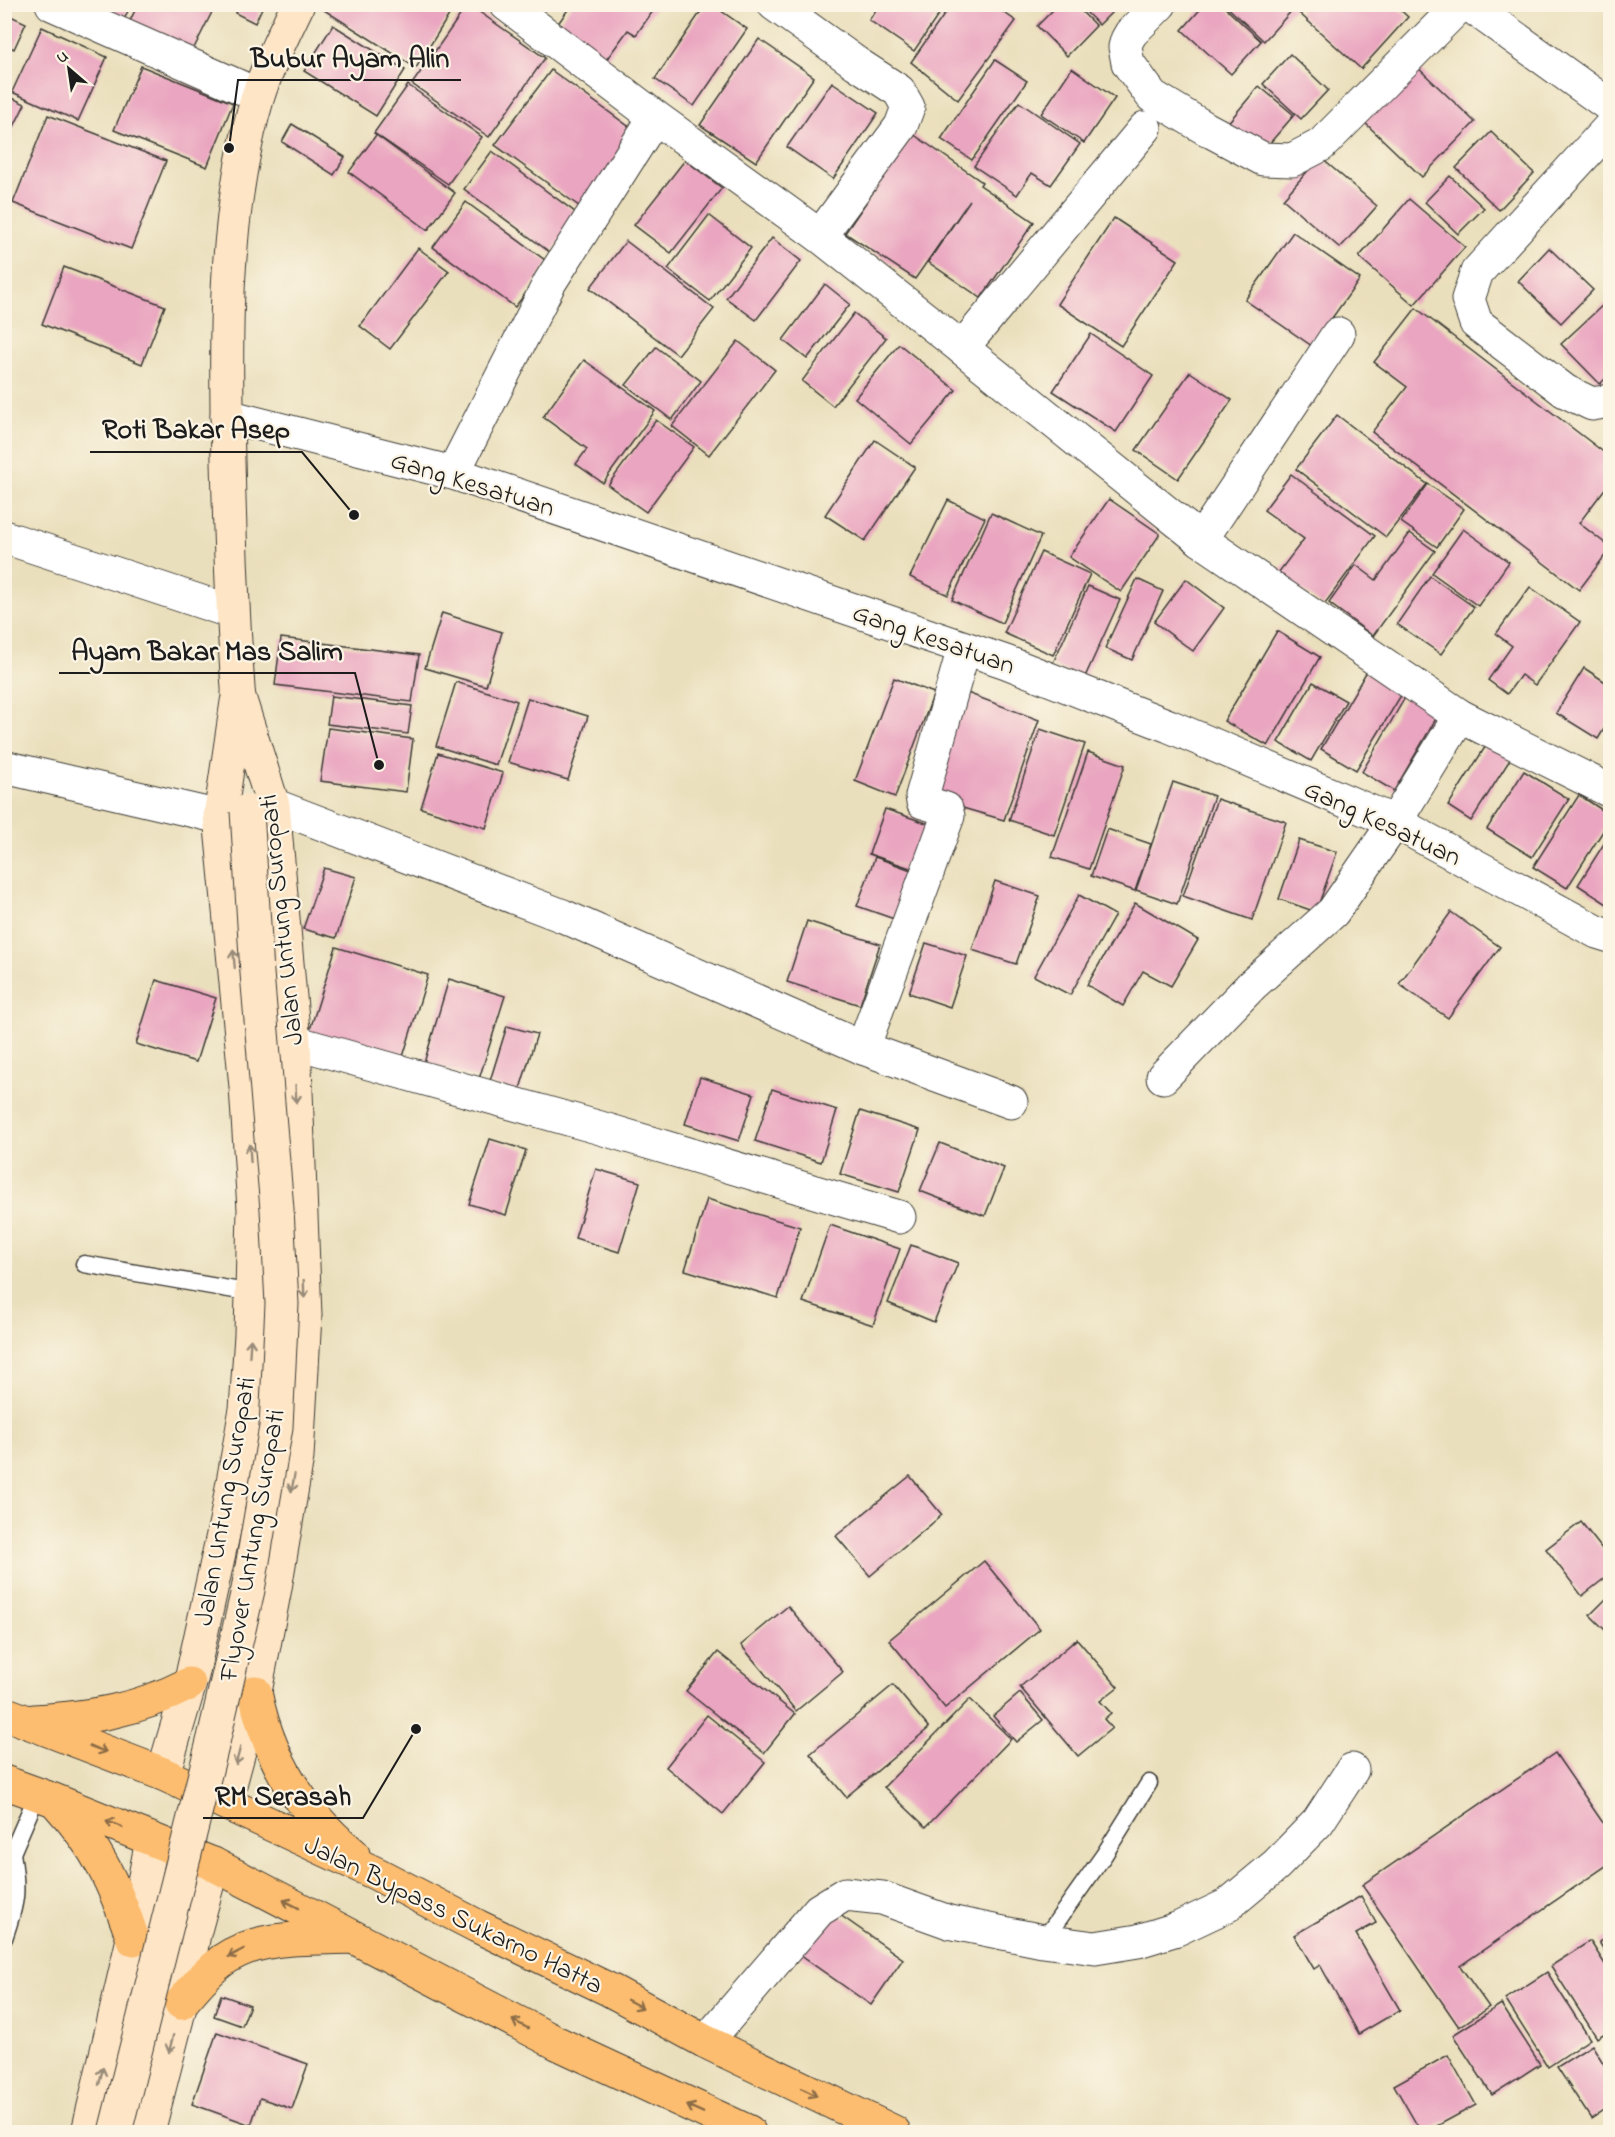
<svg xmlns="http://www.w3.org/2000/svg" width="1615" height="2137" viewBox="0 0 1615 2137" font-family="'Indie Flower',sans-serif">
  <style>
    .building { fill: #eaa5c0 }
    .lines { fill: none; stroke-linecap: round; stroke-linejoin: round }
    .lane-casing { stroke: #3b3934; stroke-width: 19 }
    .street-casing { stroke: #3b3934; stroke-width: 35 }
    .secondary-casing { stroke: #3b3934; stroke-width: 35 }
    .highway-casing { stroke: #3b3934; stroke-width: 35 }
    .lane { stroke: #fff; stroke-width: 16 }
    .street { stroke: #fff; stroke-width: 33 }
    .secondary { stroke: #fee5c5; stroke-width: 33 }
    .highway { stroke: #fcbd6f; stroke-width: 33 }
    .secondary-bridge-casing { stroke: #3b3934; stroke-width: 35; stroke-linecap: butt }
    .secondary-bridge { stroke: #fee5c5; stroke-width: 33 }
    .oneway { stroke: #988b79 }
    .oneway2 { stroke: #8c6c46 }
    .labels { text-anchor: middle; stroke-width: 4.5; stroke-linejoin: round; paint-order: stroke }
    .street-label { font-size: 27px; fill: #1c1c1c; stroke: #fcf5e5 }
    .leader { fill: none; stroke: #1c1c1c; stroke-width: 2 }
    .callout-dot { fill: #1c1c1c; stroke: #fcf5e5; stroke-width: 2 }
    .callout-label { font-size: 28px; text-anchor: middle; font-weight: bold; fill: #1c1c1c; stroke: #fcf5e5; stroke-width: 4.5; stroke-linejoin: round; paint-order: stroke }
  </style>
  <rect width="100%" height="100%" fill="#fcf5e5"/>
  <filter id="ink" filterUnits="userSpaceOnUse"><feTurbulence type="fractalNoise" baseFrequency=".0167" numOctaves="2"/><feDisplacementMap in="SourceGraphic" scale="12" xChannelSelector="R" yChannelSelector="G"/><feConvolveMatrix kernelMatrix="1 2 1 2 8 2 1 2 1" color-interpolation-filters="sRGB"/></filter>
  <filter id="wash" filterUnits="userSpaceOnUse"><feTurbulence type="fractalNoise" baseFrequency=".008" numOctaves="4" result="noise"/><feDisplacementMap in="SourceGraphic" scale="24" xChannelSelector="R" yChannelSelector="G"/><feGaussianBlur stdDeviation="1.35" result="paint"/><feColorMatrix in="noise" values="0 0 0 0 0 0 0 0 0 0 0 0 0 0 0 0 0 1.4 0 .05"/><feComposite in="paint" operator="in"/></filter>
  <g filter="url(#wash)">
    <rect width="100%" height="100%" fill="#eadfbc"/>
    <g id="blocks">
      <!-- building -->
      <g class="building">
        <polygon points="68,4 131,4 120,29"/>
        <polygon points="138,4 216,4 192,52 130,21"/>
        <polygon points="240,4 253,4 262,8 255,23 235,13"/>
        <polygon points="328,4 456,4 416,68 324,10"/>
        <polygon points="468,4 545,58 489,137 412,84"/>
        <polygon points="572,4 658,4 636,35 628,30 601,67 552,32"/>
        <polygon points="706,4 711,4 747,29 694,106 655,79"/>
        <polygon points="880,4 946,4 914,51 869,20"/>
        <polygon points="1059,4 1074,4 1096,26 1067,56 1037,26"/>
        <polygon points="1078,4 1120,4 1099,25"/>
        <polygon points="1205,4 1221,4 1261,41 1231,74 1182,30"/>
        <polygon points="1224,4 1291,4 1295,7 1264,41"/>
        <polygon points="1307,4 1394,4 1408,17 1361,69 1299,13"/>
        <polygon points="951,5 993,5 1016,21 958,100 911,62"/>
        <polygon points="4,13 26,23 14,49 4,44"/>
        <polygon points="333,25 405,70 376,116 304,71"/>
        <polygon points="42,27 107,57 78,121 12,92"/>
        <polygon points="759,39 814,77 756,162 700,125"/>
        <polygon points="1290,54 1328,90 1301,119 1263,84"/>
        <polygon points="995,60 1027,81 972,160 941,139"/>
        <polygon points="1415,65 1475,122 1422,177 1362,120"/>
        <polygon points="141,66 233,103 207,167 114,130"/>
        <polygon points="1072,68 1115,98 1084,143 1041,114"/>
        <polygon points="551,70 639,134 583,209 495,145"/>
        <polygon points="832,82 878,113 833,179 787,147"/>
        <polygon points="408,85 482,137 448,184 374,133"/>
        <polygon points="1259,86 1294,115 1262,152 1227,124"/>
        <polygon points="4,94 25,104 4,147"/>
        <polygon points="1019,102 1080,144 1051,185 1032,173 1017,195 974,166"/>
        <polygon points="48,115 166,161 131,249 13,203"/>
        <polygon points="292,124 345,157 334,175 282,142"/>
        <polygon points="1491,132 1534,173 1499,210 1456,168"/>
        <polygon points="913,134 982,182 980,185 1034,222 981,298 928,262 970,200 915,279 845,233"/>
        <polygon points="376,135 455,193 428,230 349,172"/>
        <polygon points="492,151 579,215 551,253 464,189"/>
        <polygon points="1320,157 1377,206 1340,248 1283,199"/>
        <polygon points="685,160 722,188 671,253 634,225"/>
        <polygon points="1450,176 1484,208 1458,234 1425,202"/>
        <polygon points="1409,199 1465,247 1414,305 1359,257"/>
        <polygon points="466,202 549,263 515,307 433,247"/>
        <polygon points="709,215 751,248 710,301 668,269"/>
        <polygon points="1114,218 1178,260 1121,346 1057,304"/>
        <polygon points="1293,232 1360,279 1312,346 1245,300"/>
        <polygon points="772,238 801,261 756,320 726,298"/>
        <polygon points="626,241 714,309 678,355 590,288"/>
        <polygon points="418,248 449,271 390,349 360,326"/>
        <polygon points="1549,248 1593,290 1561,323 1518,281"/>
        <polygon points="64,267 165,306 142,364 42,324"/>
        <polygon points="825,284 850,304 807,359 783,340"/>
        <polygon points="1605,303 1610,309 1610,374 1600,384 1561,344"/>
        <polygon points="1416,308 1610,457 1610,482 1579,523 1610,547 1610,549 1579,590 1372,432 1407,387 1374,362"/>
        <polygon points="854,313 886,338 833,406 802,381"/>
        <polygon points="1091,334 1153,376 1116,432 1053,391"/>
        <polygon points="738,341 775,370 709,455 672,426"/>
        <polygon points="899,344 956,390 911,444 855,398"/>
        <polygon points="656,347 701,381 672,420 626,385"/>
        <polygon points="584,360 655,411 603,483 576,464 587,449 543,417"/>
        <polygon points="1190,372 1232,400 1178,479 1136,450"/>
        <polygon points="1337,415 1427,484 1386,537 1296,469"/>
        <polygon points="656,420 694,447 646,512 608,485"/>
        <polygon points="875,440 915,467 865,541 825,515"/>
        <polygon points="1291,474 1375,536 1323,606 1278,573 1304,539 1264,510"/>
        <polygon points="1428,484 1464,509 1437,547 1401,522"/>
        <polygon points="1109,499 1160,534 1121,592 1069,557"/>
        <polygon points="948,500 985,518 948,595 910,577"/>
        <polygon points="991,513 1041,536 1002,623 952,600"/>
        <polygon points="1463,529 1509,562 1478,606 1432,573"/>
        <polygon points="1410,533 1435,551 1373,636 1329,603 1356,565 1376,580"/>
        <polygon points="1041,552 1090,574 1053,655 1004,633"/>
        <polygon points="1430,576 1474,607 1441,654 1397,624"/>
        <polygon points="1137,579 1163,591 1132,660 1105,648"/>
        <polygon points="1186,579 1224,608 1193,651 1154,622"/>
        <polygon points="1088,586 1120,600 1084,679 1052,665"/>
        <polygon points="1530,587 1580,622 1535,685 1521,675 1507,694 1488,680 1512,646 1496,634"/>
        <polygon points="442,613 502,632 486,686 425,668"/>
        <polygon points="1277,631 1320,657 1268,746 1224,721"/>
        <polygon points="281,638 419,655 412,702 275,685"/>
        <polygon points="1584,668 1610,685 1610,719 1598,739 1556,713"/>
        <polygon points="1367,671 1403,692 1356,770 1321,749"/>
        <polygon points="894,678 934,693 895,797 855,781"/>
        <polygon points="456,682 517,701 496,765 436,746"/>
        <polygon points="1313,682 1346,701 1311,761 1278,742"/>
        <polygon points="962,691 1039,720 1004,820 925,797"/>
        <polygon points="1407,694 1440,712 1394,791 1362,772"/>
        <polygon points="331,696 412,706 408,734 327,724"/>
        <polygon points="528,698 588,716 568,780 508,762"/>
        <polygon points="328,728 413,739 406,792 320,781"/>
        <polygon points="1040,729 1085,744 1054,835 1009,820"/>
        <polygon points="1487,744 1511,758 1471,821 1448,806"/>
        <polygon points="1088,752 1125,765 1089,869 1052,857"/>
        <polygon points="438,753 503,773 486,828 421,808"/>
        <polygon points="1524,771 1569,799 1532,857 1487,829"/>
        <polygon points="1173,782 1214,796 1177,904 1136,890"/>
        <polygon points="1579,795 1610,815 1610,820 1567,888 1533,867"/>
        <polygon points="1217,799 1286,822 1252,920 1183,896"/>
        <polygon points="885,809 932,825 916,870 869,854"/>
        <polygon points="1107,829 1151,844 1135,891 1091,876"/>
        <polygon points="1610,834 1610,906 1578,885"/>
        <polygon points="1299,840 1337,852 1316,912 1279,899"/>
        <polygon points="875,857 914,871 897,920 857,906"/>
        <polygon points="324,868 356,877 336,938 303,929"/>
        <polygon points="995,881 1040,896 1016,964 972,950"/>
        <polygon points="1079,895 1115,915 1070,995 1034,976"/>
        <polygon points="1135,903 1198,940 1171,986 1143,971 1123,1006 1087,985"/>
        <polygon points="1451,912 1500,947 1448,1018 1399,984"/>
        <polygon points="807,921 880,944 860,1005 787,982"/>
        <polygon points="926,943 967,956 950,1007 909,993"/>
        <polygon points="336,947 428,975 402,1060 309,1033"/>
        <polygon points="449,979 505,996 479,1079 424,1063"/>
        <polygon points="156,980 216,998 196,1062 136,1044"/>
        <polygon points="507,1026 537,1034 519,1092 489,1084"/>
        <polygon points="700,1077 754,1094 739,1141 685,1124"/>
        <polygon points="772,1089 837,1110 821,1162 755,1141"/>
        <polygon points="860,1111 920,1130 899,1192 840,1174"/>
        <polygon points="490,1139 526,1150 506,1215 469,1204"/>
        <polygon points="940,1143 1004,1168 985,1216 920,1191"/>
        <polygon points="596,1169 640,1182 619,1252 575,1238"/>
        <polygon points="707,1199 800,1227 778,1298 685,1270"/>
        <polygon points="830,1225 900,1249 873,1325 803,1302"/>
        <polygon points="911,1245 958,1263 934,1322 888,1303"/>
        <polygon points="910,1476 942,1515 870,1576 836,1536"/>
        <polygon points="1581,1522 1610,1559 1610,1574 1582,1596 1546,1549"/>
        <polygon points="984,1561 1040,1629 945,1708 889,1640"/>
        <polygon points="1610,1595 1610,1635 1590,1615"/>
        <polygon points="788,1606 843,1672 796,1711 741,1645"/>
        <polygon points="1077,1639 1118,1687 1100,1701 1111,1713 1104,1719 1112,1728 1078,1756 1020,1687"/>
        <polygon points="718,1652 795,1714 764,1753 686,1691"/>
        <polygon points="893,1685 929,1728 846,1797 810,1754"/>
        <polygon points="1020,1693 1043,1720 1016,1742 993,1716"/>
        <polygon points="970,1699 1011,1739 926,1827 884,1787"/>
        <polygon points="707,1715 765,1762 723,1814 666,1767"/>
        <polygon points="1555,1753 1610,1833 1610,1863 1460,1966 1489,2007 1459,2027 1362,1885"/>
        <polygon points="1361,1896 1376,1923 1356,1934 1400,2010 1359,2034 1320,1965 1314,1969 1294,1935"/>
        <polygon points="830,1908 903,1959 871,2005 797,1953"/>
        <polygon points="1610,1934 1610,1960 1599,1942"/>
        <polygon points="1590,1941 1610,1972 1610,2030 1597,2038 1551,1966"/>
        <polygon points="1547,1972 1590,2039 1548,2067 1505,1999"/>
        <polygon points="221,1995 250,2005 242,2026 214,2016"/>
        <polygon points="1501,2004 1540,2064 1492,2095 1453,2035"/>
        <polygon points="217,2032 308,2064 292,2109 260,2098 251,2125 192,2104"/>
        <polygon points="1592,2045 1610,2074 1610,2106 1591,2119 1557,2067"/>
        <polygon points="1448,2055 1476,2105 1426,2132 1421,2132 1394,2085"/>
      </g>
    </g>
  </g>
  <g filter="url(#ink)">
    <use href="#blocks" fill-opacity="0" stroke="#3b3934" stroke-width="1.5"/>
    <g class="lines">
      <!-- lane casing -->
      <g class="lane-casing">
        <g id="lane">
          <polyline points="84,1264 252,1293"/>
          <polyline points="4,1858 12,1853 37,1795"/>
          <path d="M 4,1938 C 17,1901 18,1891 12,1853"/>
          <polyline points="1043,1941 1104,1855 1149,1783"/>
        </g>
      </g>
      <!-- street casing -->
      <g class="street-casing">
        <g id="street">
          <polyline points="52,4 258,95"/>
          <polyline points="506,4 655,117 820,236 962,348 1201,540 1460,716 1610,791"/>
          <polyline points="774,4 856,63 899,91 908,107 901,126 820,236"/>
          <polyline points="1160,4 1131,33 1127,40 1125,47 1128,63 1152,96 1205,128 1263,159 1292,160 1321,145 1461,4"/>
          <polyline points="1468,4 1610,106"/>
          <polyline points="1610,127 1477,272 1468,299 1476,323 1565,391 1592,404 1610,401"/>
          <polyline points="962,348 1145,128"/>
          <polyline points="227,416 453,473 1006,662 1169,726 1395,822 1597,932 1610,936"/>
          <polyline points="453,473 550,282 655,117"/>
          <polyline points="4,537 232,612"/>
          <polyline points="1201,540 1338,334"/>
          <polyline points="4,767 220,817"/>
          <polyline points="273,805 563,916 863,1048 1011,1102"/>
          <polyline points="294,1042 597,1127 899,1217"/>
          <polyline points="863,1048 948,816 946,809 923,802 922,796 964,648"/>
          <polyline points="1163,1077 1252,985 1333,912 1395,822 1460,716"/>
          <polyline points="706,2042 819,1910 845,1894 882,1898 949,1922 1043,1941 1095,1948 1138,1941 1177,1929 1228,1905 1276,1865 1318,1822 1352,1770"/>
        </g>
      </g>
      <!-- secondary casing -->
      <g class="secondary-casing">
        <g id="secondary">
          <path d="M 240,714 C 233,629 230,545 228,460 C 225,339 223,213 258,96 C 268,64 284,34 298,4"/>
          <polyline points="163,1774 192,1676 226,1521 246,1409 251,1335 254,1209 246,1087 220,817 237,702"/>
          <polyline points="225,1803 255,1692 275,1588 297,1457 305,1315 294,1042 273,805 238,694"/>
          <polyline points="88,2132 133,1939 152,1840"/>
          <polyline points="148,2132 181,2003 194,1934 213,1864"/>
        </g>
      </g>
      <!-- highway casing -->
      <g class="highway-casing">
        <g id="highway">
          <path d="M 255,1692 C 268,1758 300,1811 353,1854"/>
          <polyline points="4,1713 163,1774 377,1874 477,1926 610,1990 706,2042 894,2132"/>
          <path d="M 34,1721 C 93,1717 136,1711 189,1684"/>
          <polyline points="4,1782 54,1800 213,1864 557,2043 749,2132"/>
          <path d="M 58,1804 C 98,1848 114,1883 133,1939"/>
          <path d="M 181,2003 C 194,1988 206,1972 223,1960 C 260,1934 310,1939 353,1937"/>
        </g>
      </g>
      <!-- lane -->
      <use href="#lane" class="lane"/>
      <!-- street -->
      <use href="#street" class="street"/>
      <!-- secondary -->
      <use href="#secondary" class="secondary"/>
      <!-- highway -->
      <use href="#highway" class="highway"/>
      <!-- secondary-bridge casing -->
      <g class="secondary-bridge-casing">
        <polyline id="secondary-bridge" points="115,2132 214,1738 248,1590 276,1427 282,1304 277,1209 257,973 247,811"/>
      </g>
      <!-- secondary-bridge -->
      <use href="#secondary-bridge" class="secondary-bridge"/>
    </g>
    <!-- one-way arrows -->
    <defs><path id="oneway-shaft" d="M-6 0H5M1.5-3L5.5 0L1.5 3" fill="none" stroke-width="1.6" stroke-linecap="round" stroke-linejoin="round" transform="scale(1.5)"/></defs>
    <g class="oneway">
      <use href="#oneway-shaft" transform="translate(234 959) rotate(-95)"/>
      <use href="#oneway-shaft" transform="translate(296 1094) rotate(87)"/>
      <use href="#oneway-shaft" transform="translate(250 1153) rotate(-94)"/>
      <use href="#oneway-shaft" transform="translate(304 1289) rotate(88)"/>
      <use href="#oneway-shaft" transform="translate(250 1348) rotate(-86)"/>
      <use href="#oneway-shaft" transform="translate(293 1483) rotate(100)"/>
      <use href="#oneway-shaft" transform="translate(238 1756) rotate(105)"/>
      <use href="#oneway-shaft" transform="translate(171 2044) rotate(104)"/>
      <use href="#oneway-shaft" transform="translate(101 2076) rotate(-77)"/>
    </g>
    <g class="oneway2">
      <use href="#oneway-shaft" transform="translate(98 1749) rotate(21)"/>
      <use href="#oneway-shaft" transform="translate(114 1824) rotate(-158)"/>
      <use href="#oneway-shaft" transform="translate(291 1904) rotate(-153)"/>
      <use href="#oneway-shaft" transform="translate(236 1953) rotate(153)"/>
      <use href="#oneway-shaft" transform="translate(635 2004) rotate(28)"/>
      <use href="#oneway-shaft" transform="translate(520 2024) rotate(-152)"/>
      <use href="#oneway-shaft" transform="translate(809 2092) rotate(26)"/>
      <use href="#oneway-shaft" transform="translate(695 2109) rotate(-156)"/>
    </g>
  </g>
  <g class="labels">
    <!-- street labels -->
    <g class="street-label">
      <text transform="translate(473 483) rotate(17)" y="9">Gang Kesatuan</text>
      <text transform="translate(934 638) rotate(19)" y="9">Gang Kesatuan</text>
      <text transform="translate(1383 822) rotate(25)" y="9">Gang Kesatuan</text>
      <text transform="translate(280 920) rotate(-96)" y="9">Jalan Untung Suropati</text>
      <text transform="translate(224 1501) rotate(-80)" y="9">Jalan Untung Suropati</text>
      <text transform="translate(251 1545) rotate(-80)" y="9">Flyover Untung Suropati</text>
      <text transform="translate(454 1914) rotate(26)" y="9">Jalan Bypass Sukarno Hatta</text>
    </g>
  </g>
  <!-- callouts -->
  <path class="leader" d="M229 148L238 80H461M354 515L302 452H90M379 765L355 673H59M416 1729L363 1818H203"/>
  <g class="callout-dot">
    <circle cx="229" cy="148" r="6"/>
    <circle cx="354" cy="515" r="6"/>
    <circle cx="379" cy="765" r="6"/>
    <circle cx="416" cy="1729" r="6"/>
  </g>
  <g class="callout-label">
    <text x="350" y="67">Bubur Ayam Alin</text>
    <text x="196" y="438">Roti Bakar Asep</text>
    <text x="207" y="660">Ayam Bakar Mas Salim</text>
    <text x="283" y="1805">RM Serasah</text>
  </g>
  <!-- margin -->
  <rect width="1615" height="2137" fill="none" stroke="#fcf5e5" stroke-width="24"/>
  <!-- north arrow -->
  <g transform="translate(69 69) rotate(331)" stroke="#fcf5e5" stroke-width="4.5" paint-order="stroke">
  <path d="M0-4.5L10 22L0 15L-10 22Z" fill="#1c1c1c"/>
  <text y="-9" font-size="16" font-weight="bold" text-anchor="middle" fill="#1c1c1c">U</text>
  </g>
</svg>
